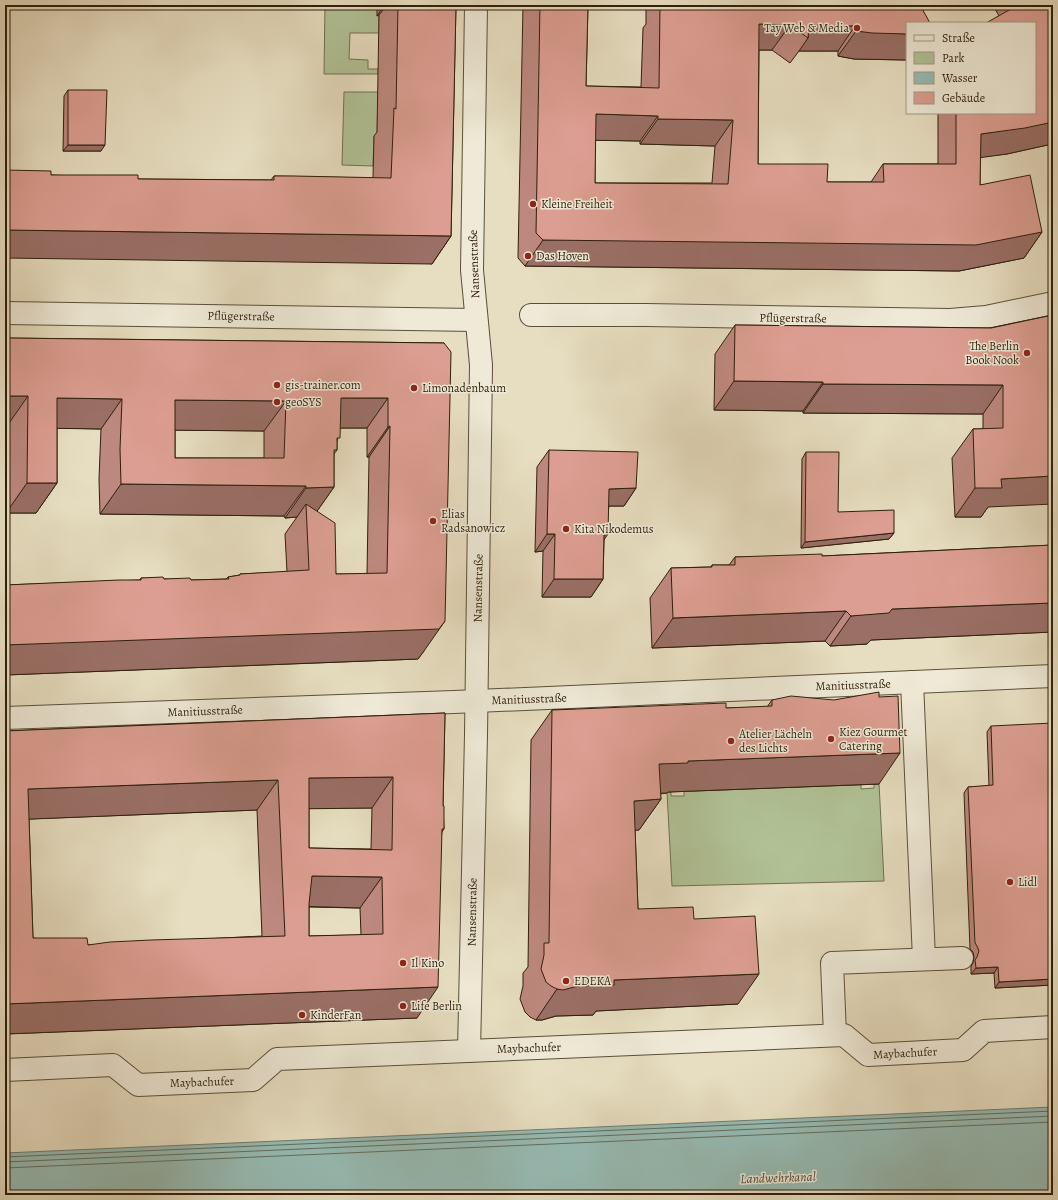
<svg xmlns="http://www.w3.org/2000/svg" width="1058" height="1200" viewBox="0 0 1058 1200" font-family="Alegreya,serif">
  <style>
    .green { fill: #b1c297; stroke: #707051 }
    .water { fill: #97bcb4; stroke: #6d7d70 }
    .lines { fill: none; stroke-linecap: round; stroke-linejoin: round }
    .shore { stroke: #626e60; stroke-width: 1 }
    .minor-casing { stroke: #5c4f38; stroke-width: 24 }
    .minor { stroke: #efead7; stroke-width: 22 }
    .wall { fill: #bd887e; stroke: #2e1f0b; fill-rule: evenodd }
    .shaded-wall { fill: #9a6f66; stroke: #2e1f0b }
    .building { fill: #dc9e92; stroke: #2e1f0b; fill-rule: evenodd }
    .poi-dot { fill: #8f2418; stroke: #efead7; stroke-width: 1.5 }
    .labels { text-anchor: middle; stroke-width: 3; stroke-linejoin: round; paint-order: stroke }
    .poi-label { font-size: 12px; fill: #2e1f0b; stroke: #efead7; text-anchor: start }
    .street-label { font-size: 12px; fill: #2e1f0b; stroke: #efead7 }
    .water-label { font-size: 13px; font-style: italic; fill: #4e4e3e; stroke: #efead7 }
  </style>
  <rect width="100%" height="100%" fill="#e7dec1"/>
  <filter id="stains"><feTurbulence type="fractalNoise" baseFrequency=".005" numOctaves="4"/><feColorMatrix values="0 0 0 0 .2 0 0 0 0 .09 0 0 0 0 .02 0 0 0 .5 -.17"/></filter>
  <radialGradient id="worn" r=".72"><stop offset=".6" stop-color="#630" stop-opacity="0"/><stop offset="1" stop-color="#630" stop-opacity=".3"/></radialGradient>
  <!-- green -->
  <g class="green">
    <polygon points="325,5 377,5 379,15 379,33 350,33 349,59 368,60 368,69 378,69 378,74 324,74"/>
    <polygon points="344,92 378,92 377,136 374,136 373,166 342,165"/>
    <polygon points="879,783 884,881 672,886 667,792 671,792 671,796 684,796 684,791 861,784 861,789 874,788 874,784"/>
  </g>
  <!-- water -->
  <polygon class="water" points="1053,1107 1053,1195 5,1195 5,1153"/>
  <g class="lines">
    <!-- shore -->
    <g class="shore">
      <polyline points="5,1157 1053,1111"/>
      <polyline points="5,1162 1053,1116"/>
      <polyline points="5,1168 1053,1122"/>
    </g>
    <!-- minor casing -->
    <g class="minor-casing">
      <g id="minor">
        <polyline points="5,313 476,320"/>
        <polyline points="531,315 646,315 950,320 986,317 1053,303"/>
        <polyline points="912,682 924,959"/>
        <polyline points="5,718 454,702 1053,676"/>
        <polyline points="835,1035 832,963 962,958"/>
        <polyline points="469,1051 476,735 481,365 472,270 476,5"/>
        <polyline points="5,1070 113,1065 138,1085 253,1080 277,1059 844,1035 868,1055 963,1050 984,1031 1053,1027"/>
      </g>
    </g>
    <!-- minor -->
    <use href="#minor" class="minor"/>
  </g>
  <!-- wall -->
  <g class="wall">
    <polygon points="377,5 456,5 451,236 432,264 51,175 138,179 271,180 274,176 373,178 374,136 377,132 379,15 377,16"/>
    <path d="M 523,5 L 588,5 L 586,86 L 641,87 L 643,28 L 646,24 L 646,5 L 920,5 L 907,23 L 907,60 L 854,59 L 838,56 L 838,51 L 799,51 L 790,63 L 772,50 L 759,50 L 758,164 L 827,182 L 871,182 L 883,164 L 938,164 L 938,113 L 1035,113 L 999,16 L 993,5 L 1053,5 L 1053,150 L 1052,144 L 1007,154 L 980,157 L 980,185 L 1042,232 L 1024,258 L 959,271 L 525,266 L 518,258 ZM 595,140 L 640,141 L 640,144 L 715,146 L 712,183 L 595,183 Z"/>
    <polygon points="68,90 101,151 63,151 64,96"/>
    <polygon points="1053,315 988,507 981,517 955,517 952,458 973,429 983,429 983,414 803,413 803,411 714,410 715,354 735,325 991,328"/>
    <path d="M 5,335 L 7,338 L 444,343 L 424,651 L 418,659 L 5,675 L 5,585 L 140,580 L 141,578 L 191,580 L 226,579 L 228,577 L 240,575 L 240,574 L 287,572 L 285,534 L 297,517 L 285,518 L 284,516 L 100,514 L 99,479 L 101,429 L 57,428 L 57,483 L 36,513 L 6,513 L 7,426 L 5,426 ZM 340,428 L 367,428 L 367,457 L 369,457 L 367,574 L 336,574 L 317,511 L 334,487 L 334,454 L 337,450 L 337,442 ZM 175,430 L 264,431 L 264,458 L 175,458 Z"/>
    <polygon points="549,450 636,488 624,506 609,506 604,541 603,579 591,597 542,597 543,551 535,552 537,467"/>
    <polygon points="806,452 838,512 894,533 889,539 801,548 802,459"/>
    <polygon points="1053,545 1053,632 871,640 867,644 830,646 825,641 652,648 650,598 671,568 711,567 712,565 729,565 735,557 822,556"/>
    <polygon points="772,700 879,784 668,792 667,793 660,794 661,799 639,830 635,830 638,909 694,919 738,1004 596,1011 593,1015 556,1016 542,1020 536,1020 530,1017 525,1012 520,999 523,986 523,973 528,967 531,740 552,710 726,708 767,707"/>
    <path d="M 445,713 L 443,806 L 444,829 L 442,832 L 417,1018 L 5,1034 L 5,731 ZM 309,808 L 372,808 L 371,849 L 309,848 ZM 257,810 L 262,936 L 88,945 L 33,938 L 29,819 ZM 309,907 L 360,908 L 361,935 L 309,936 Z"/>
    <polygon points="991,726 1053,985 995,988 994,973 971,974 971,966 973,963 974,957 973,952 970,949 964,793 968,787 989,786 987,732"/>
  </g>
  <!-- shaded-wall -->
  <g class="shaded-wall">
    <polygon points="384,5 387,5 379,15 377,16"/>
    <polygon points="759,24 790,25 772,50 742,50"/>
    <polygon points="809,25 855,26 838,51 799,51 808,38"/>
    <polygon points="856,31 907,34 907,60 854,59 838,56"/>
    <polygon points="596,114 658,116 640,141 578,140"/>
    <polygon points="658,119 733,120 715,146 640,144"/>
    <polygon points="1053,122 1053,143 1052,144 1007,154 963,160 981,134"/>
    <polygon points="68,145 105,145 101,151 63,151"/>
    <polygon points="5,230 451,236 432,264 5,258"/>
    <polygon points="1042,232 1024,258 959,271 525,266 543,240"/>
    <polygon points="734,381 823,382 803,411 714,410"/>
    <polygon points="823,384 1003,385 983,414 803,413"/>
    <polygon points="5,396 28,396 7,426 5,426"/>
    <polygon points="57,398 122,399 101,429 36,428"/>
    <polygon points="341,398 388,398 367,428 320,428"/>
    <polygon points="175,400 286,401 264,431 154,430"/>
    <polygon points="390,426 369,457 367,457 388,427"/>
    <polygon points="1053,476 1053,504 988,507 981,517 955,517 975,488 1001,479"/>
    <polygon points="27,483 57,483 36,513 6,513"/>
    <polygon points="121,484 306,486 284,516 100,514"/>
    <polygon points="334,487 313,517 306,504 297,517 285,518 306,488"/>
    <polygon points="636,488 624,506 597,506 609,489"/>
    <polygon points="894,533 889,539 801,548 805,542"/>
    <polygon points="547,534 555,534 543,551 535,552"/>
    <polygon points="608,534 596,551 604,535"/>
    <polygon points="554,579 603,579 591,597 542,597"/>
    <polygon points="1053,603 1053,632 871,640 867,644 830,646 851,616 892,609"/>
    <polygon points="846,611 825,641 652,648 673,618"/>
    <polygon points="445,621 424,651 418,659 5,675 5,645"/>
    <polygon points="900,753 879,784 668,792 667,793 638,794 659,764 688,761"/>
    <polygon points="393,777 372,808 287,809 309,778"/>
    <polygon points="278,780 257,810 7,820 28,789"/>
    <polygon points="661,799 639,830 613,831 634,801"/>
    <polygon points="312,876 382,877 360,908 291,906"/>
    <polygon points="998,967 994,973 971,974 976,968"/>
    <polygon points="759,974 738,1004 596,1011 593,1015 556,1016 542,1020 536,1020 557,989 614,980"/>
    <polygon points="1053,979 1053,985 995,988 999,982"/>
    <polygon points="438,987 417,1018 5,1034 5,1004"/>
  </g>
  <!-- building -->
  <g class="building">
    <polygon points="398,5 456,5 451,236 5,230 5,170 51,171 51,175 138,175 138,179 274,180 274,176 294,176 391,178 394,108 396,109"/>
    <path d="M 540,5 L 588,5 L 586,86 L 659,88 L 660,5 L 920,5 L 930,23 L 907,23 L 907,34 L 872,33 L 856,31 L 855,26 L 809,25 L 808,38 L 790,25 L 759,24 L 758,164 L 828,164 L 827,182 L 884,182 L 883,164 L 956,164 L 956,113 L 1035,113 L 1035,23 L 986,23 L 1018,5 L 1053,5 L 1053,122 L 1025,128 L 981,134 L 980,185 L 1030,175 L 1042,232 L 976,245 L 543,240 L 536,233 ZM 596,114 L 658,116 L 658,119 L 733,120 L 728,184 L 595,183 Z"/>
    <polygon points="68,90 107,90 105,145 68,145"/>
    <polygon points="1053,315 1053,476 1001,479 1002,488 975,488 973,429 1003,428 1003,385 823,384 823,382 734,381 735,325 991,328"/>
    <path d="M 5,335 L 7,335 L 7,338 L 444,343 L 451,352 L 445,621 L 439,629 L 5,645 L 5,585 L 119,580 L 141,580 L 141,578 L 163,577 L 164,579 L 190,578 L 191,580 L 229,579 L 228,577 L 240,575 L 240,574 L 309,570 L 306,504 L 335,523 L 336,574 L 387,573 L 390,426 L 388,427 L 388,398 L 341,398 L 340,438 L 337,438 L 337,450 L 334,450 L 334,487 L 306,488 L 306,486 L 121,484 L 120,449 L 122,399 L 57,398 L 57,483 L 27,483 L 28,396 L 5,396 ZM 175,400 L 286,401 L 284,458 L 175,458 Z"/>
    <polygon points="549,450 638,452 636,488 609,489 608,534 604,535 603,579 554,579 555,534 547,534"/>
    <polygon points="806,452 839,452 838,512 894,510 894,533 805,542"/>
    <polygon points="1053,545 1053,603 892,609 889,613 851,616 846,611 673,618 671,568 712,567 712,565 735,565 735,557 822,554 822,556"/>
    <polygon points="879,692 879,697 898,696 900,753 688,761 688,763 659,764 661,799 634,801 638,909 693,907 694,919 755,916 759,974 614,980 614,985 578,986 563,990 557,989 551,986 546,982 541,969 544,955 544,943 549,943 552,710 726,703 726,708 772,706 772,700 791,696 834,700"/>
    <path d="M 445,713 L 443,806 L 444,806 L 444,829 L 442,829 L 438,987 L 5,1004 L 5,944 L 7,944 L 5,888 L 5,731 ZM 393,777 L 392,850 L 309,848 L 309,778 ZM 278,780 L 285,936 L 151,940 L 110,942 L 88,945 L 87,938 L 33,938 L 28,789 ZM 312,876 L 382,877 L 383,934 L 309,936 L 309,904 Z"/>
    <polygon points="1053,723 1053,979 999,982 998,967 976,968 975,960 977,957 979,951 977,946 975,943 968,787 993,785 991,726"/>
  </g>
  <!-- markers -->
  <g class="poi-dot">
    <circle cx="857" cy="28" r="4"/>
    <circle cx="533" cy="204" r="4"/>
    <circle cx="528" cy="256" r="4"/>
    <circle cx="1027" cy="353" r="4"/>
    <circle cx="277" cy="385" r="4"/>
    <circle cx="414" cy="388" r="4"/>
    <circle cx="277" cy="402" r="4"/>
    <circle cx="433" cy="521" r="4"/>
    <circle cx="566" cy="529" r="4"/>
    <circle cx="831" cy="739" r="4"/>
    <circle cx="731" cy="741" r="4"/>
    <circle cx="1010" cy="882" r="4"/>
    <circle cx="403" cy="963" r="4"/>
    <circle cx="566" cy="981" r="4"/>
    <circle cx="403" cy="1006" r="4"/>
    <circle cx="302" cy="1015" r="4"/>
  </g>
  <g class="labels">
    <!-- poi labels -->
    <g class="poi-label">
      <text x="849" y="32" text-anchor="end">Tay Web &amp; Media</text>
      <text x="541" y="208">Kleine Freiheit</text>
      <text x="536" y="260">Das Hoven</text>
      <text x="1019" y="350" text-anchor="end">The Berlin<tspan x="1019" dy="14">Book Nook</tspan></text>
      <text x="285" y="389">gis-trainer.com</text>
      <text x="422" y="392">Limonadenbaum</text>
      <text x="285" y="406">geoSYS</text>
      <text x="441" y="518">Elias<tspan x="441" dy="14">Radsanowicz</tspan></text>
      <text x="574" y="533">Kita Nikodemus</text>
      <text x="839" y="736">Kiez Gourmet<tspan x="839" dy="14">Catering</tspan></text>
      <text x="739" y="738">Atelier Lächeln<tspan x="739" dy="14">des Lichts</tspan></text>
      <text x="1018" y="886">Lidl</text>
      <text x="411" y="967">Il Kino</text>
      <text x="574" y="985">EDEKA</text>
      <text x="411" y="1010">Life Berlin</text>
      <text x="310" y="1019">KinderFan</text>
    </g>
    <!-- street labels -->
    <g class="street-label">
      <text transform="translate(474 264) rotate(-92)" y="4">Nansenstraße</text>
      <text transform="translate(241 316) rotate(1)" y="4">Pflügerstraße</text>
      <text transform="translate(793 318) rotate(1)" y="4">Pflügerstraße</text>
      <text transform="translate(478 588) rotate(-89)" y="4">Nansenstraße</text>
      <text transform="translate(853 685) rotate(-2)" y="4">Manitiusstraße</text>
      <text transform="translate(529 699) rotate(-2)" y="4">Manitiusstraße</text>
      <text transform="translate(205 711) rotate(-2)" y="4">Manitiusstraße</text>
      <text transform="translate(472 912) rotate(-89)" y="4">Nansenstraße</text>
      <text transform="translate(529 1048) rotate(-2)" y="4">Maybachufer</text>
      <text transform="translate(905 1053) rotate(-3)" y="4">Maybachufer</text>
      <text transform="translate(202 1082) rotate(-2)" y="4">Maybachufer</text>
    </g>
    <!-- water labels -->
    <g class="water-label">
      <text transform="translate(778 1177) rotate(-2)" y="5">Landwehrkanal</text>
    </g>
  </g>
  <!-- margin -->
  <rect width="1058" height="1200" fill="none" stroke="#e7dec1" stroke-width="20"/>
  <rect x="6" y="6" width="1046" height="1188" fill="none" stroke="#2e1f0b" stroke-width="2"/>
  <rect x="10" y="10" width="1038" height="1180" fill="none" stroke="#2e1f0b"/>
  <!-- legend -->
  <rect x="906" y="22" width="130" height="92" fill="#efead7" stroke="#a29985"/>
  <rect x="914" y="35" width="20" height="6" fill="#efead7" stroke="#a29985"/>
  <text x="942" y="42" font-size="12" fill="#2e1f0b">Straße</text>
  <rect x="914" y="52" width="20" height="12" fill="#b1c297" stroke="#a29985"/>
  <text x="942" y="62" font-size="12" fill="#2e1f0b">Park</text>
  <rect x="914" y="72" width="20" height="12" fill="#97bcb4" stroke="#a29985"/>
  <text x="942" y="82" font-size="12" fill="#2e1f0b">Wasser</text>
  <rect x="914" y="92" width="20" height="12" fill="#dc9e92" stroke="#a29985"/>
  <text x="942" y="102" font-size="12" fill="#2e1f0b">Gebäude</text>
  <rect width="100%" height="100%" filter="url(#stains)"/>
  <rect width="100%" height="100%" fill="url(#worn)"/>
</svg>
